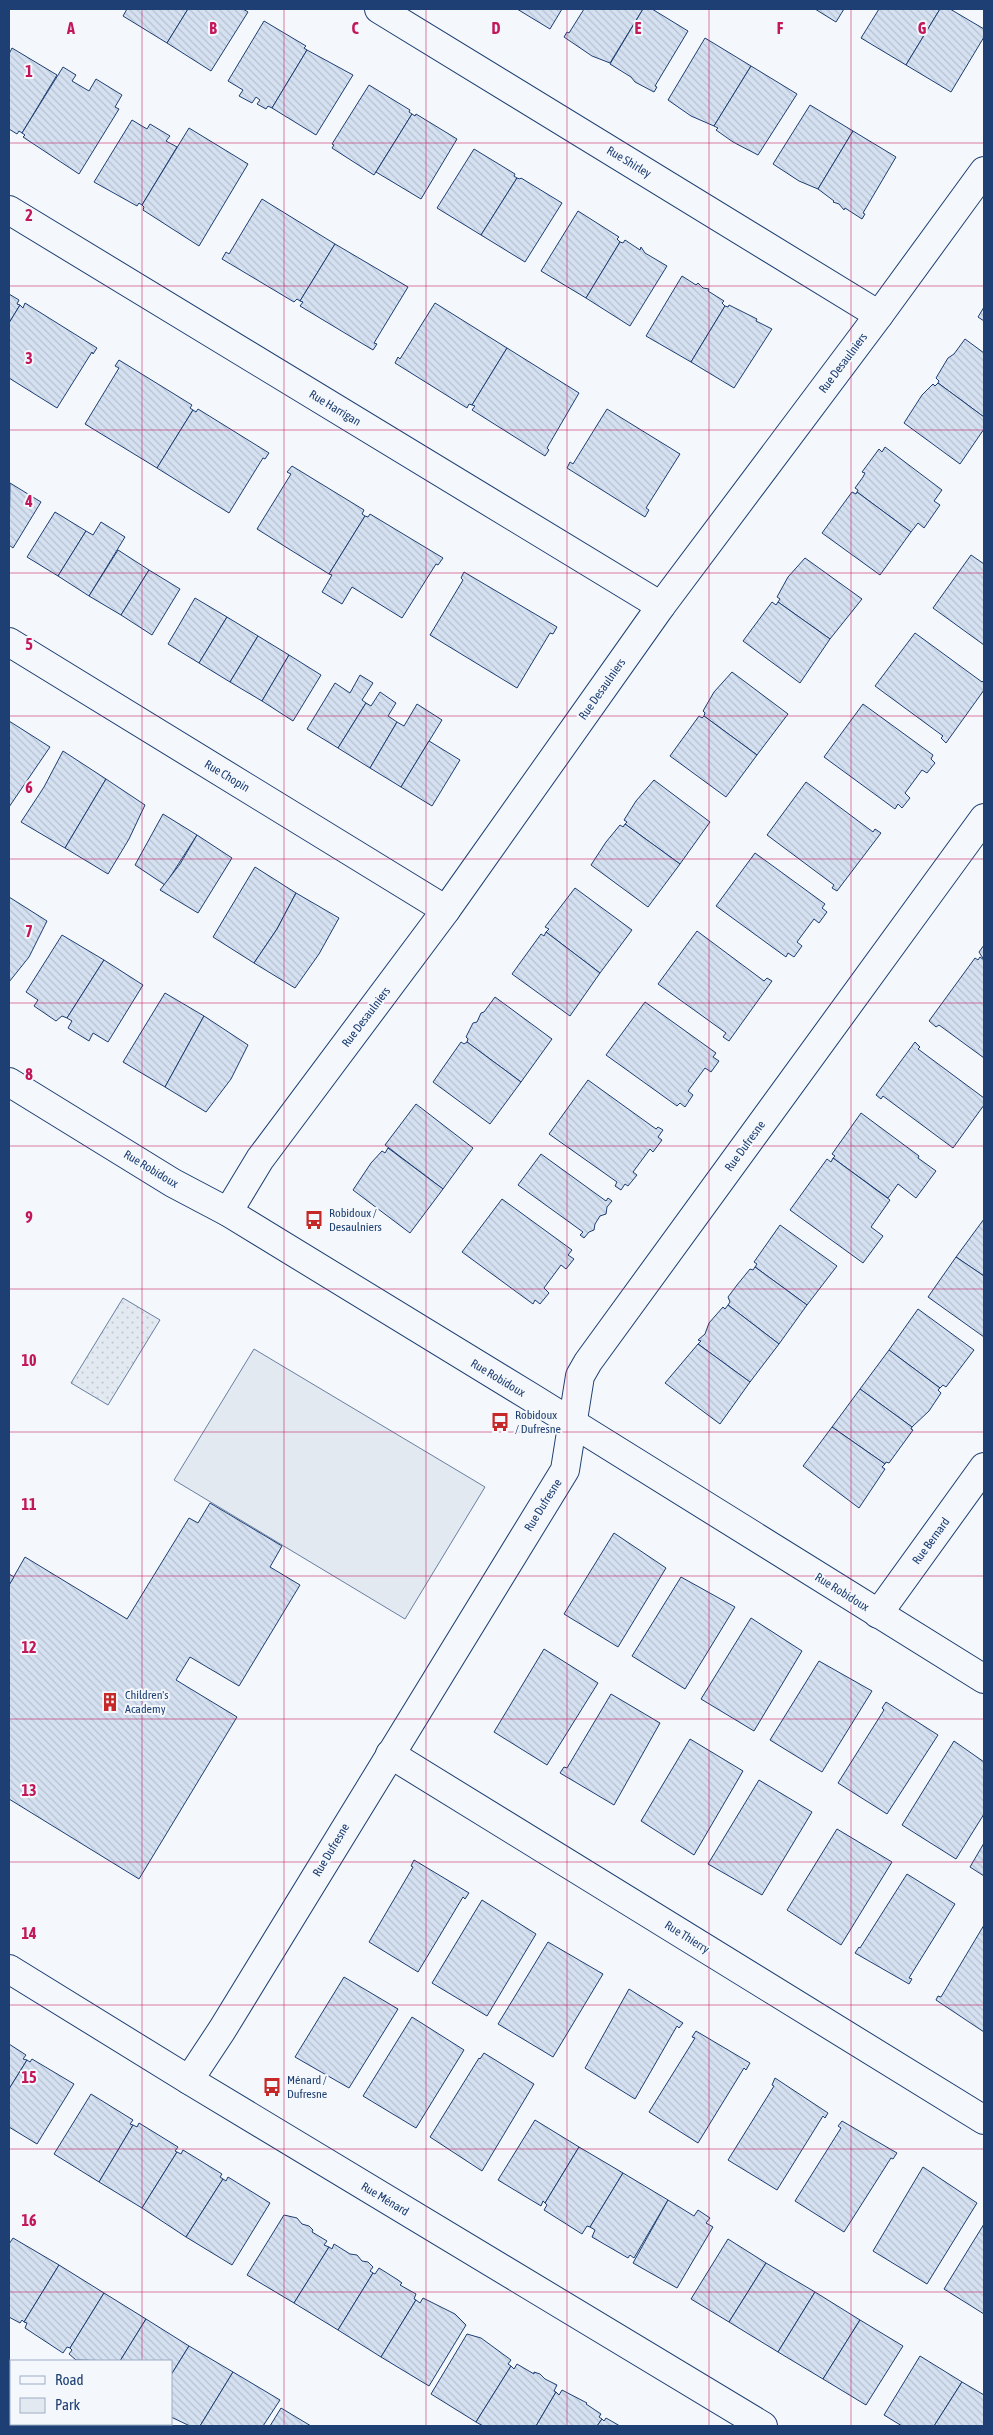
<svg xmlns="http://www.w3.org/2000/svg" width="993" height="2435" viewBox="0 0 993 2435" font-family="'Asap Condensed',sans-serif">
  <style>
    .green { fill: url(#green-dots); stroke: #687fa3 }
    .pitch { fill: #e3e9f0; stroke: #687fa3 }
    .building { fill: url(#building-back-hatch); stroke: #1d3f73 }
    .lines { fill: none; stroke-linecap: round; stroke-linejoin: round }
    .minor-casing { stroke: #1d3f73; stroke-width: 30 }
    .minor { stroke: #f4f7fb; stroke-width: 28 }
    .grid { fill: none; stroke: #c2185b; stroke-width: 1; stroke-opacity: 0.55 }
    .labels { text-anchor: middle; stroke-width: 4; stroke-linejoin: round; paint-order: stroke }
    .street-label { font-size: 12px; fill: #1d3f73; stroke: #f4f7fb }
    .poi-label { font-size: 12px; fill: #1d3f73; stroke: #f4f7fb; text-anchor: start }
    .grid-label { font-size: 16px; text-anchor: middle; font-weight: bold; fill: #c2185b; stroke: #f4f7fb; stroke-width: 4; stroke-linejoin: round; paint-order: stroke }
  </style>
  <defs>
    <pattern id="green-dots" width="8" height="8" patternUnits="userSpaceOnUse" patternTransform="scale(1.25)"><rect width="8" height="8" fill="#e3e9f0"/><path d="M2 2h.1M6 6h.1" fill="none" stroke="#c2c9d1" stroke-width="1.8" stroke-linecap="round"/></pattern>
    <pattern id="building-back-hatch" width="6" height="6" patternUnits="userSpaceOnUse" patternTransform="scale(1.25)"><rect width="6" height="6" fill="#d5e0f0"/><path d="M-1 5l2 2M0 0l6 6M5-1l2 2" fill="none" stroke="#b6c1d1"/></pattern>
  </defs>
  <rect width="100%" height="100%" fill="#f4f7fb"/>
  <!-- green -->
  <polygon class="green" points="123,1298 160,1320 108,1405 71,1383"/>
  <!-- pitch -->
  <polygon class="pitch" points="254,1349 485,1487 405,1619 174,1480"/>
  <!-- building -->
  <g class="building">
    <polygon points="127,9 188,9 167,43 123,16"/>
    <polygon points="188,9 243,9 248,12 211,71 167,43"/>
    <polygon points="517,9 562,9 550,29"/>
    <polygon points="584,9 643,9 610,63 592,56 564,37 567,32 569,33"/>
    <polygon points="643,9 652,9 688,31 655,86 657,87 654,92 635,82 631,77 610,64"/>
    <polygon points="815,9 844,9 836,22"/>
    <polygon points="879,9 940,9 906,65 861,38"/>
    <polygon points="940,9 950,9 984,29 984,37 951,92 906,65"/>
    <polygon points="264,21 306,46 304,48 307,50 272,108 268,106 266,109 257,104 260,100 256,97 252,103 239,96 243,90 228,81"/>
    <polygon points="705,38 751,66 714,126 691,116 668,100"/>
    <polygon points="12,48 57,75 22,133 19,131 17,134 9,129 9,54"/>
    <polygon points="307,50 353,75 316,135 272,108"/>
    <polygon points="751,66 797,94 758,155 733,142 716,130 718,128 714,126"/>
    <polygon points="63,67 76,75 72,81 89,91 96,79 122,95 115,107 119,109 79,174 23,137 25,135 22,133"/>
    <polygon points="369,85 410,110 409,112 412,114 374,175 332,148 334,145 332,144"/>
    <polygon points="810,105 853,131 818,189 799,181 773,164"/>
    <polygon points="412,114 415,116 416,114 457,139 421,199 376,172"/>
    <polygon points="132,120 147,129 150,124 170,136 166,141 177,147 142,205 139,203 137,206 94,182"/>
    <polygon points="189,128 248,164 199,246 143,210 144,207 142,205"/>
    <polygon points="853,131 896,157 863,213 865,214 862,219 845,208 844,210 839,204 833,202 834,201 818,189"/>
    <polygon points="474,149 515,174 514,176 517,178 481,235 437,208"/>
    <polygon points="517,178 520,179 521,178 562,203 525,262 481,235"/>
    <polygon points="262,199 335,244 300,301 297,299 294,302 222,259 226,252 229,254"/>
    <polygon points="578,211 619,237 617,239 620,242 586,298 541,271"/>
    <polygon points="625,240 640,250 641,247 645,253 667,266 630,326 586,298 620,242 623,243"/>
    <polygon points="335,244 408,287 374,343 377,344 373,350 300,306 303,302 300,301"/>
    <polygon points="682,276 696,285 698,283 703,288 709,289 708,291 724,301 722,303 725,306 691,362 646,336"/>
    <polygon points="9,294 19,300 17,304 20,305 9,323"/>
    <polygon points="25,303 97,348 93,354 92,352 57,408 9,378 9,323 20,305 23,308"/>
    <polygon points="435,303 507,348 472,405 469,404 467,408 395,363 398,357 400,359"/>
    <polygon points="729,305 757,319 756,321 772,329 734,388 691,362 725,306 728,307"/>
    <polygon points="984,307 984,321 978,317"/>
    <polygon points="965,339 984,353 984,417 938,383 939,381 936,378 948,358 954,354"/>
    <polygon points="507,348 579,393 547,448 549,450 545,456 472,410 475,406 472,405"/>
    <polygon points="119,360 192,405 190,408 193,410 157,468 85,424 119,368 115,366"/>
    <polygon points="938,383 984,417 984,429 960,464 904,423 922,395 933,384 935,386"/>
    <polygon points="198,409 269,453 265,459 263,458 229,513 157,468 193,410 196,412"/>
    <polygon points="607,409 680,454 646,508 649,510 645,517 567,468 570,462 573,464"/>
    <polygon points="885,447 942,490 934,501 940,505 924,528 918,523 911,532 857,492 858,490 855,488 863,477 865,473 862,472 879,449 882,452"/>
    <polygon points="292,466 364,510 362,514 365,516 329,574 257,529 291,474 287,472"/>
    <polygon points="10,483 41,502 13,548 9,545"/>
    <polygon points="852,492 856,494 857,492 911,532 880,575 822,533"/>
    <polygon points="55,512 86,531 58,576 27,557"/>
    <polygon points="370,514 443,558 438,565 436,564 402,618 352,587 342,604 322,592 332,575 329,574 365,516 368,517"/>
    <polygon points="101,522 125,537 89,596 58,576 86,531 93,535"/>
    <polygon points="118,550 149,570 121,615 89,596"/>
    <polygon points="971,555 984,564 984,645 933,608"/>
    <polygon points="805,558 862,599 830,639 778,602 780,599 777,597 788,577"/>
    <polygon points="149,570 180,589 152,635 121,615"/>
    <polygon points="464,572 557,627 553,634 550,633 517,688 430,635 463,580 461,578"/>
    <polygon points="195,598 227,617 199,663 168,644"/>
    <polygon points="772,602 776,605 778,602 830,639 800,683 743,641"/>
    <polygon points="227,617 258,636 230,682 199,663"/>
    <polygon points="915,633 982,682 984,680 984,690 946,743 941,738 943,736 875,686"/>
    <polygon points="258,636 289,655 262,701 230,682"/>
    <polygon points="289,655 321,675 293,721 262,701"/>
    <polygon points="732,672 788,714 757,755 704,716 705,713 703,711 714,692"/>
    <polygon points="360,675 373,683 362,700 366,703 338,748 307,729 335,683 350,693"/>
    <polygon points="380,692 396,703 388,716 397,722 370,768 338,748 366,703 371,706"/>
    <polygon points="417,704 442,720 401,787 370,768 397,722 404,726"/>
    <polygon points="863,704 933,755 931,759 935,763 927,773 922,770 905,793 910,798 902,808 898,804 895,809 824,757"/>
    <polygon points="699,716 702,718 704,716 757,755 726,797 670,756"/>
    <polygon points="9,721 50,747 9,807"/>
    <polygon points="429,741 460,760 432,806 401,787"/>
    <polygon points="63,751 106,779 65,848 21,822 44,787"/>
    <polygon points="106,779 145,805 129,839 108,874 65,848"/>
    <polygon points="654,780 710,822 680,864 625,824 627,822 624,820 636,801"/>
    <polygon points="806,782 873,832 875,829 881,833 837,891 832,888 834,885 767,835"/>
    <polygon points="163,814 197,835 165,885 135,865"/>
    <polygon points="625,824 680,864 648,907 591,865 606,842 620,825 623,827"/>
    <polygon points="197,835 232,858 198,913 160,890 180,864"/>
    <polygon points="755,853 825,904 822,908 827,912 819,923 814,919 797,942 802,946 794,957 788,953 786,957 716,906"/>
    <polygon points="255,867 296,893 277,929 254,963 213,937"/>
    <polygon points="575,888 632,930 600,973 546,932 549,929 545,927"/>
    <polygon points="296,893 339,918 319,954 295,988 254,963 277,929"/>
    <polygon points="9,897 47,921 29,957 9,982"/>
    <polygon points="697,931 764,981 767,978 772,981 729,1041 723,1037 726,1033 658,984"/>
    <polygon points="546,932 600,973 570,1016 512,974 541,934 544,936"/>
    <polygon points="62,935 104,960 67,1018 62,1016 56,1021 34,1006 38,1000 26,992"/>
    <polygon points="984,945 984,960 979,952"/>
    <polygon points="980,957 984,960 984,1058 939,1025 936,1027 929,1021 975,958 978,960"/>
    <polygon points="104,960 143,985 108,1042 93,1033 89,1041 68,1028 72,1021 67,1018"/>
    <polygon points="165,993 204,1016 165,1087 123,1062"/>
    <polygon points="495,997 552,1039 521,1082 467,1042 468,1039 466,1037 473,1023 477,1022 481,1013 484,1012"/>
    <polygon points="645,1002 716,1053 713,1057 719,1061 711,1072 705,1068 688,1091 693,1095 685,1107 680,1103 677,1106 606,1055"/>
    <polygon points="204,1016 248,1045 231,1079 206,1112 165,1087"/>
    <polygon points="461,1042 464,1044 467,1042 521,1082 490,1124 433,1082"/>
    <polygon points="915,1042 920,1047 918,1049 984,1098 984,1105 953,1148 883,1096 881,1099 876,1095"/>
    <polygon points="588,1080 656,1129 658,1127 663,1130 658,1137 662,1140 653,1152 650,1149 633,1172 637,1175 628,1186 625,1184 621,1190 615,1186 617,1182 549,1134"/>
    <polygon points="416,1104 473,1148 443,1189 385,1145"/>
    <polygon points="861,1113 919,1156 918,1158 936,1171 916,1198 898,1184 888,1198 833,1158 835,1156 832,1154"/>
    <polygon points="388,1148 443,1189 410,1233 353,1190 371,1163 382,1151 385,1153"/>
    <polygon points="541,1154 606,1201 608,1198 612,1201 607,1207 606,1214 600,1216 595,1224 594,1230 589,1232 584,1238 580,1235 583,1232 518,1185"/>
    <polygon points="833,1158 890,1200 871,1227 883,1236 863,1263 790,1210 827,1159 831,1162"/>
    <polygon points="502,1199 572,1250 568,1255 574,1259 566,1269 561,1265 544,1288 549,1293 540,1304 535,1300 533,1304 462,1252"/>
    <polygon points="984,1219 984,1276 956,1257"/>
    <polygon points="780,1225 837,1266 807,1305 755,1267 757,1264 754,1262"/>
    <polygon points="956,1257 984,1276 984,1337 928,1297"/>
    <polygon points="755,1267 807,1305 779,1344 728,1305 730,1302 728,1297 737,1285 750,1269 753,1270"/>
    <polygon points="728,1305 779,1344 750,1382 698,1344 701,1341 698,1340 705,1334 709,1323 723,1307 725,1309"/>
    <polygon points="918,1309 974,1350 946,1387 943,1385 940,1388 889,1350"/>
    <polygon points="698,1344 750,1382 720,1424 665,1383"/>
    <polygon points="889,1350 940,1388 938,1390 941,1393 929,1411 912,1427 860,1389"/>
    <polygon points="860,1389 912,1427 911,1429 913,1430 889,1463 886,1462 885,1464 832,1427"/>
    <polygon points="832,1427 885,1464 882,1467 885,1469 859,1508 803,1466"/>
    <polygon points="210,1503 282,1546 270,1567 300,1585 239,1686 190,1657 176,1680 237,1717 139,1879 9,1799 9,1585 25,1557 127,1619 189,1518 198,1523"/>
    <polygon points="614,1533 666,1568 618,1647 564,1614"/>
    <polygon points="9,1574 14,1577 9,1585"/>
    <polygon points="681,1577 735,1607 685,1689 632,1656"/>
    <polygon points="751,1618 802,1651 754,1731 701,1699"/>
    <polygon points="544,1649 598,1683 547,1765 494,1732"/>
    <polygon points="819,1661 872,1691 822,1772 770,1740"/>
    <polygon points="611,1694 660,1723 614,1805 560,1773 564,1767 567,1768"/>
    <polygon points="886,1702 938,1735 887,1814 838,1783 884,1710 882,1708"/>
    <polygon points="690,1739 743,1771 694,1855 641,1821"/>
    <polygon points="954,1741 984,1762 984,1814 956,1859 902,1825"/>
    <polygon points="759,1780 812,1812 762,1895 708,1864"/>
    <polygon points="837,1829 892,1862 841,1945 787,1910"/>
    <polygon points="984,1843 984,1876 970,1867"/>
    <polygon points="414,1860 469,1893 465,1899 463,1897 418,1972 369,1942 413,1867 411,1866"/>
    <polygon points="907,1874 955,1904 909,1978 912,1979 909,1984 855,1953 859,1947 860,1948"/>
    <polygon points="482,1900 536,1934 487,2016 432,1983"/>
    <polygon points="984,1925 984,2032 936,2000 938,1996 941,1997"/>
    <polygon points="548,1942 603,1974 553,2057 498,2024"/>
    <polygon points="344,1977 398,2009 349,2088 295,2057"/>
    <polygon points="629,1989 683,2023 679,2028 677,2026 635,2099 585,2068"/>
    <polygon points="412,2017 464,2050 416,2128 363,2096"/>
    <polygon points="696,2031 750,2063 746,2070 744,2068 698,2143 649,2112 695,2038 692,2037"/>
    <polygon points="9,2044 26,2055 23,2059 27,2060 9,2089"/>
    <polygon points="484,2053 534,2084 482,2171 430,2137 479,2058 480,2059"/>
    <polygon points="32,2059 74,2084 37,2144 9,2127 9,2089 27,2060 30,2062"/>
    <polygon points="775,2078 828,2113 825,2118 823,2116 777,2190 728,2160 774,2086 772,2085"/>
    <polygon points="91,2094 133,2120 130,2124 133,2125 99,2182 54,2154"/>
    <polygon points="535,2120 579,2147 545,2203 543,2201 541,2206 498,2180"/>
    <polygon points="842,2121 897,2153 893,2159 891,2158 844,2232 795,2201 841,2128 838,2126"/>
    <polygon points="139,2123 178,2147 175,2151 177,2152 142,2208 99,2182 133,2125 137,2127"/>
    <polygon points="579,2147 623,2173 590,2227 587,2226 582,2234 544,2210 547,2205 545,2203"/>
    <polygon points="183,2150 222,2174 220,2177 223,2179 186,2237 142,2208 177,2152 181,2154"/>
    <polygon points="923,2167 977,2203 927,2284 873,2251"/>
    <polygon points="623,2173 668,2200 634,2258 630,2255 628,2258 592,2237 595,2230 590,2227"/>
    <polygon points="228,2177 270,2203 232,2265 186,2237 223,2179 226,2181"/>
    <polygon points="668,2200 694,2216 698,2210 710,2218 706,2223 713,2227 677,2288 633,2263"/>
    <polygon points="284,2215 297,2218 302,2224 309,2226 313,2230 312,2232 327,2241 324,2245 329,2247 294,2303 247,2275"/>
    <polygon points="984,2224 984,2314 944,2289"/>
    <polygon points="13,2238 59,2265 24,2322 22,2320 20,2323 9,2317 9,2244"/>
    <polygon points="728,2239 766,2263 729,2322 691,2299"/>
    <polygon points="334,2244 350,2254 357,2255 362,2261 368,2262 373,2267 370,2271 373,2273 338,2330 294,2303 329,2247 332,2249"/>
    <polygon points="766,2263 815,2292 778,2352 729,2322"/>
    <polygon points="59,2265 104,2293 70,2348 67,2347 63,2353 25,2328 27,2323 24,2322"/>
    <polygon points="379,2268 398,2280 402,2283 400,2285 416,2294 414,2299 416,2300 381,2357 338,2330 373,2273 375,2274"/>
    <polygon points="815,2292 860,2320 823,2379 778,2352"/>
    <polygon points="104,2293 146,2319 120,2361 76,2360 69,2354 72,2350 70,2348"/>
    <polygon points="423,2298 455,2314 466,2325 429,2386 381,2357 416,2300 420,2303"/>
    <polygon points="146,2319 189,2346 171,2375 171,2361 120,2361"/>
    <polygon points="860,2320 903,2346 866,2405 823,2379"/>
    <polygon points="467,2334 481,2338 511,2360 508,2364 511,2366 476,2422 431,2394"/>
    <polygon points="189,2346 233,2372 200,2426 190,2426 171,2417 171,2375"/>
    <polygon points="920,2356 962,2382 934,2426 902,2426 884,2415"/>
    <polygon points="517,2364 534,2374 534,2372 540,2374 545,2379 557,2385 554,2391 556,2392 536,2426 483,2426 476,2422 511,2366 514,2369"/>
    <polygon points="233,2372 280,2400 263,2426 200,2426"/>
    <polygon points="962,2382 984,2395 984,2426 934,2426"/>
    <polygon points="562,2390 587,2403 586,2404 601,2414 599,2417 602,2419 597,2426 536,2426 556,2392 559,2395"/>
    <polygon points="281,2408 311,2426 270,2426"/>
    <polygon points="606,2418 620,2426 597,2426 602,2419 604,2421"/>
  </g>
  <g class="lines">
    <!-- minor casing -->
    <g class="minor-casing">
      <g id="minor">
        <polyline points="379,9 879,315"/>
        <polyline points="9,210 661,606"/>
        <polyline points="9,642 446,910"/>
        <polyline points="9,1082 173,1183 228,1212 534,1399 984,1679"/>
        <polyline points="228,1212 260,1159 446,910 661,606 879,315 984,171"/>
        <polyline points="878,1614 984,1467"/>
        <polyline points="390,1754 984,2120"/>
        <polyline points="9,1969 189,2080 763,2426"/>
        <polyline points="189,2080 222,2030 565,1470 580,1376 588,1362 984,818"/>
        <polyline points="24,2424 28,2426"/>
      </g>
    </g>
    <!-- minor -->
    <use href="#minor" class="minor"/>
  </g>
  <!-- grid -->
  <path class="grid" d="M 142,9 L 142,2361M 284,9 L 284,2426M 426,9 L 426,2426M 567,9 L 567,2426M 709,9 L 709,2426M 851,9 L 851,2426M 9,143 L 984,143M 9,286 L 984,286M 9,430 L 984,430M 9,573 L 984,573M 9,716 L 984,716M 9,859 L 984,859M 9,1003 L 984,1003M 9,1146 L 984,1146M 9,1289 L 984,1289M 9,1432 L 984,1432M 9,1576 L 984,1576M 9,1719 L 984,1719M 9,1862 L 984,1862M 9,2005 L 984,2005M 9,2149 L 984,2149M 9,2292 L 984,2292M 142,2424 L 142,2426"/>
  <!-- icons -->
  <defs>
    <g id="bus-bare" transform="scale(1.5)"><path d="M-5-6H5V4H4V6H2V4H-2V6H-4V4H-5ZM-3.5-4V0h7V-4ZM-3.5 1.2v1.5H-2V1.2ZM2 1.2v1.5H3.5V1.2Z" fill="#c62828" stroke="#f4f7fb" stroke-width="2.5" paint-order="stroke"/></g>
    <g id="building-bare" transform="scale(1.5)"><path d="M-4-6H4V6H1V3H-1V6H-4ZM-2.5-4.3h1.7v1.8h-1.7ZM.8-4.3h1.7v1.8H.8ZM-2.5-1h1.7V.8h-1.7ZM.8-1h1.7V.8H.8Z" fill="#c62828" stroke="#f4f7fb" stroke-width="2.5" paint-order="stroke"/></g>
  </defs>
  <g fill-rule="evenodd">
    <use href="#bus-bare" x="314" y="1220"/>
    <use href="#bus-bare" x="500" y="1422"/>
    <use href="#building-bare" x="110" y="1702"/>
    <use href="#bus-bare" x="272" y="2087"/>
  </g>
  <g class="labels">
    <!-- street labels -->
    <g class="street-label">
      <text transform="translate(629 162) rotate(31)" y="4">Rue Shirley</text>
      <text transform="translate(843 363) rotate(-53)" y="4">Rue Desaulniers</text>
      <text transform="translate(335 408) rotate(31)" y="4">Rue Harrigan</text>
      <text transform="translate(602 689) rotate(-55)" y="4">Rue Desaulniers</text>
      <text transform="translate(227 776) rotate(31)" y="4">Rue Chopin</text>
      <text transform="translate(366 1017) rotate(-53)" y="4">Rue Desaulniers</text>
      <text transform="translate(745 1146) rotate(-54)" y="4">Rue Dufresne</text>
      <text transform="translate(151 1169) rotate(31)" y="4">Rue Robidoux</text>
      <text transform="translate(498 1378) rotate(31)" y="4">Rue Robidoux</text>
      <text transform="translate(543 1505) rotate(-58)" y="4">Rue Dufresne</text>
      <text transform="translate(931 1541) rotate(-54)" y="4">Rue Bernard</text>
      <text transform="translate(842 1592) rotate(32)" y="4">Rue Robidoux</text>
      <text transform="translate(331 1850) rotate(-59)" y="4">Rue Dufresne</text>
      <text transform="translate(687 1937) rotate(32)" y="4">Rue Thierry</text>
      <text transform="translate(385 2199) rotate(31)" y="4">Rue Ménard</text>
    </g>
    <!-- poi labels -->
    <g class="poi-label">
      <text x="329" y="1217">Robidoux /<tspan x="329" dy="14">Desaulniers</tspan></text>
      <text x="515" y="1419">Robidoux<tspan x="515" dy="14">/ Dufresne</tspan></text>
      <text x="125" y="1699">Children's<tspan x="125" dy="14">Academy</tspan></text>
      <text x="287" y="2084">Ménard /<tspan x="287" dy="14">Dufresne</tspan></text>
    </g>
  </g>
  <g class="grid-label">
    <text x="71" y="34">A</text>
    <text x="213" y="34">B</text>
    <text x="355" y="34">C</text>
    <text x="496" y="34">D</text>
    <text x="638" y="34">E</text>
    <text x="780" y="34">F</text>
    <text x="922" y="34">G</text>
    <text x="29" y="77">1</text>
    <text x="29" y="221">2</text>
    <text x="29" y="364">3</text>
    <text x="29" y="507">4</text>
    <text x="29" y="650">5</text>
    <text x="29" y="793">6</text>
    <text x="29" y="937">7</text>
    <text x="29" y="1080">8</text>
    <text x="29" y="1223">9</text>
    <text x="29" y="1366">10</text>
    <text x="29" y="1510">11</text>
    <text x="29" y="1653">12</text>
    <text x="29" y="1796">13</text>
    <text x="29" y="1939">14</text>
    <text x="29" y="2083">15</text>
    <text x="29" y="2226">16</text>
  </g>
  <!-- border -->
  <rect width="993" height="2435" fill="none" stroke="#1d3f73" stroke-width="20"/>
  <!-- legend -->
  <rect x="10" y="2360" width="162" height="65" fill="#f4f7fb" stroke="#9eadc5"/>
  <rect x="20" y="2376" width="25" height="8" fill="#f4f7fb" stroke="#9eadc5"/>
  <text x="55" y="2385" font-size="15" fill="#1d3f73">Road</text>
  <rect x="20" y="2398" width="25" height="15" fill="#e3e9f0" stroke="#9eadc5"/>
  <text x="55" y="2410" font-size="15" fill="#1d3f73">Park</text>
</svg>
